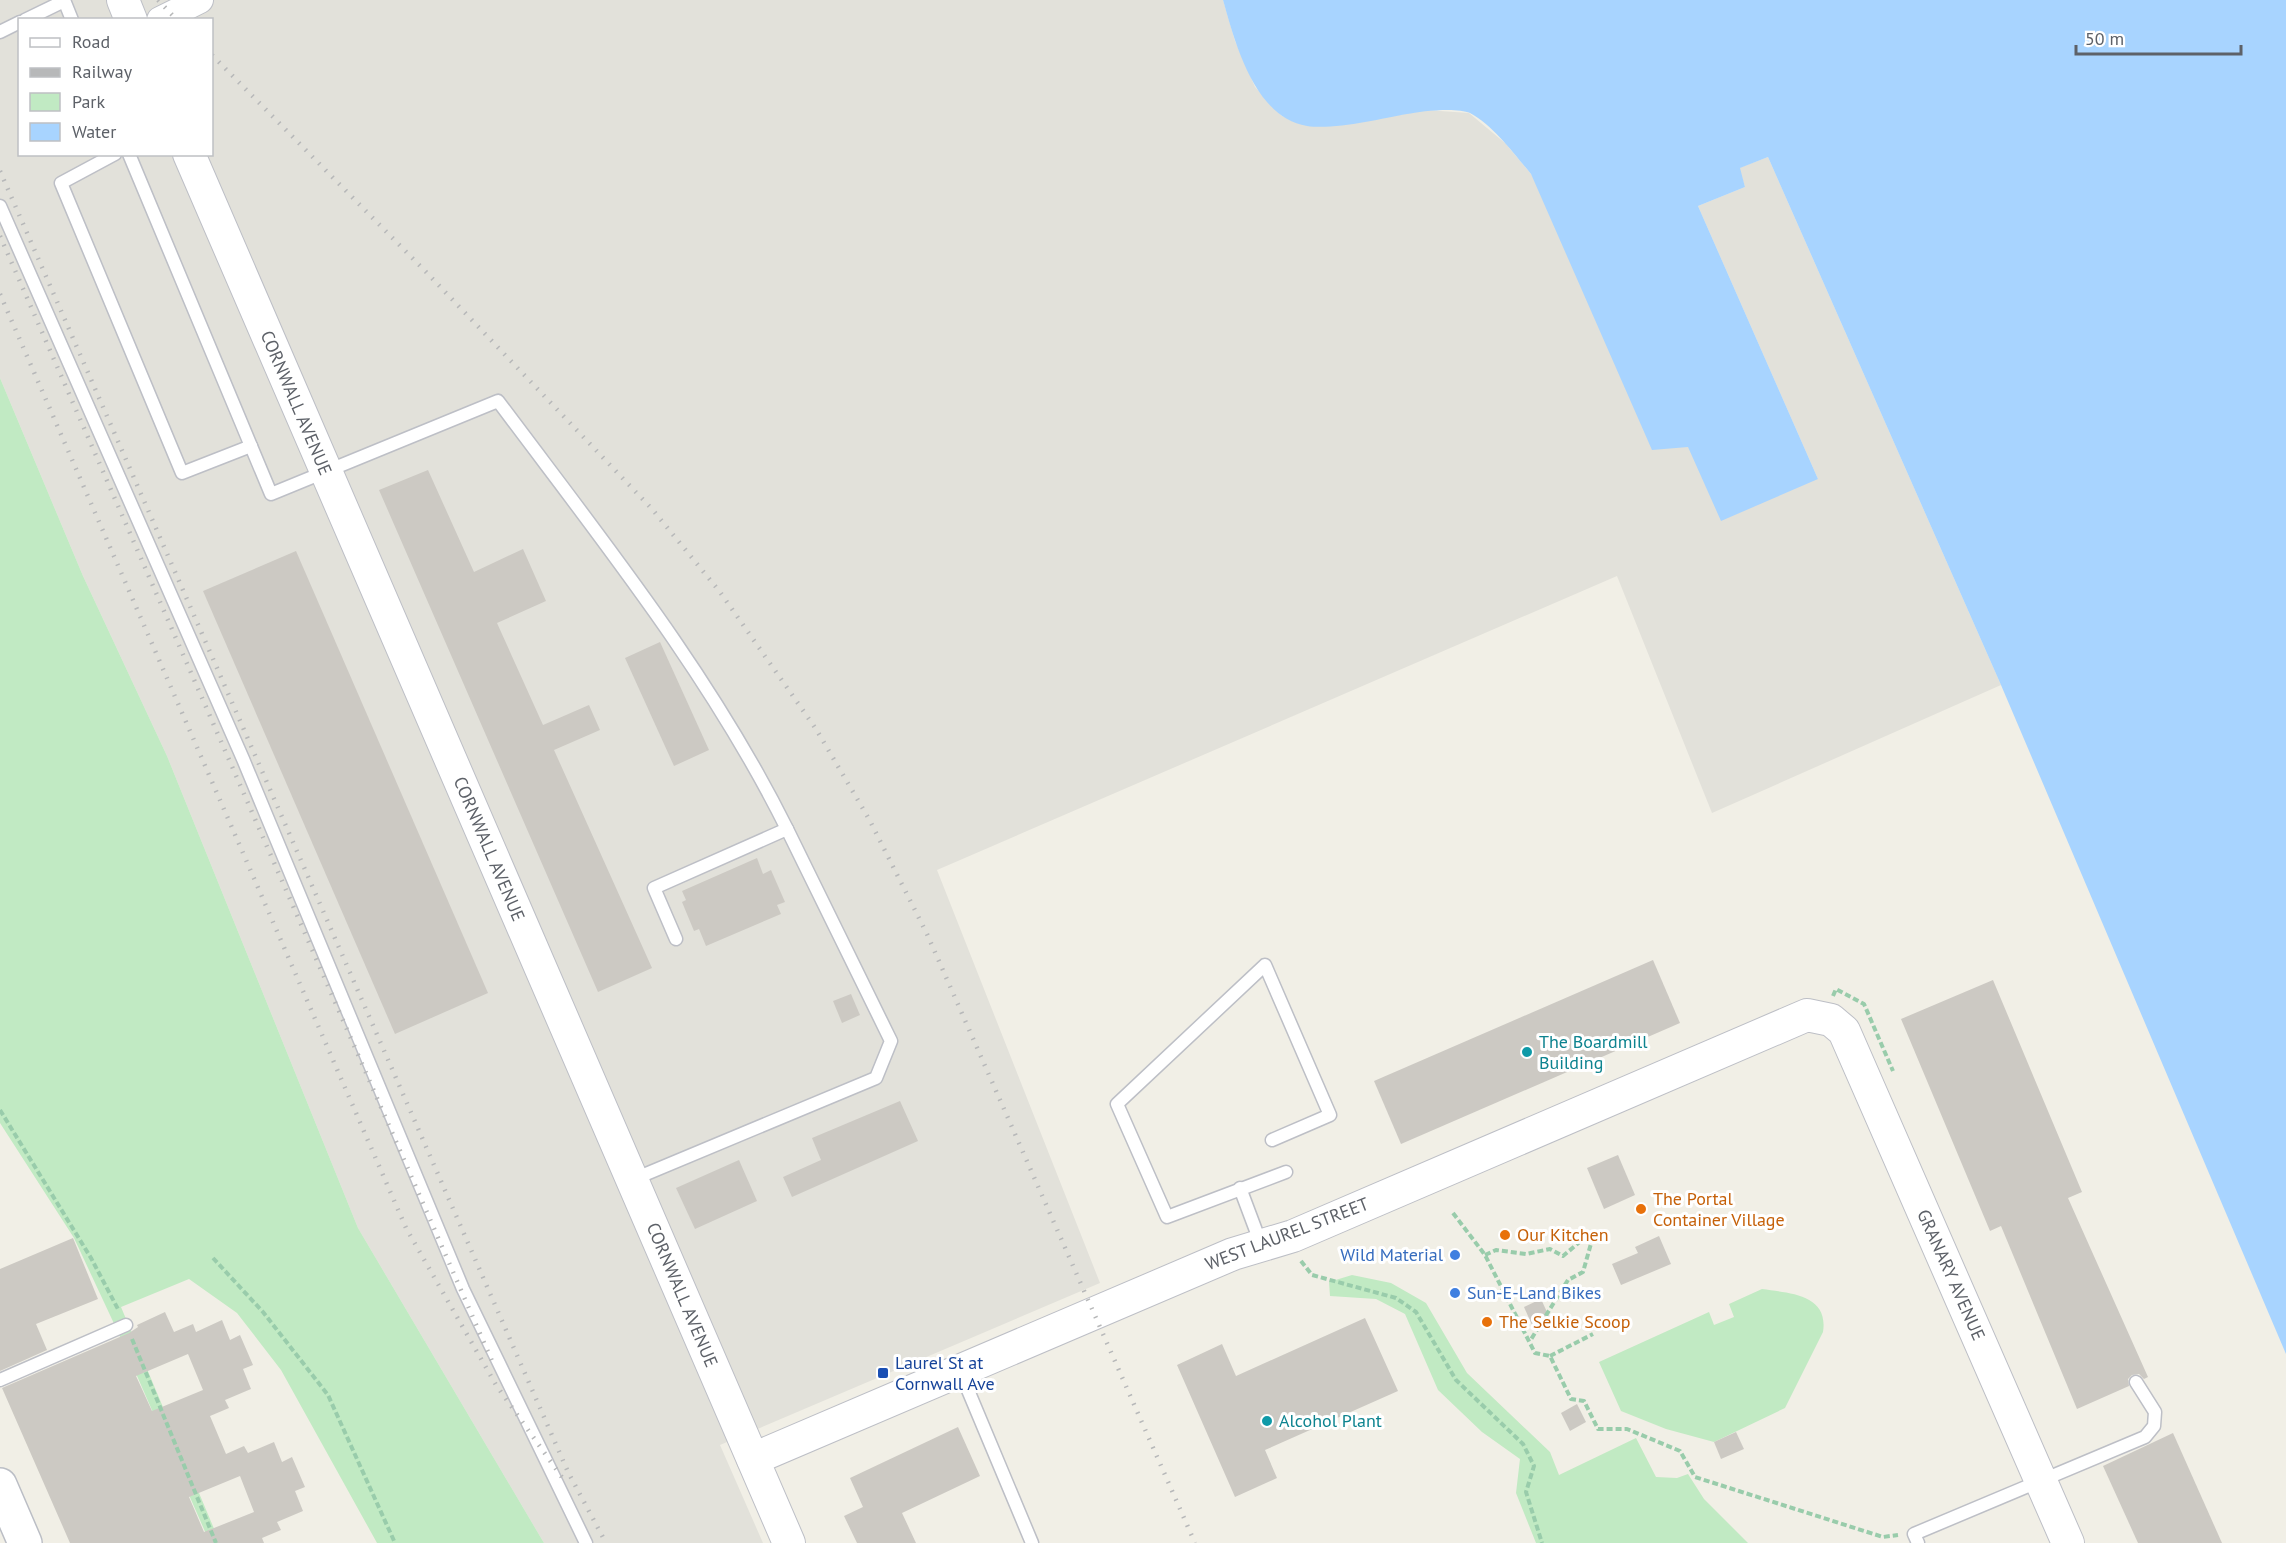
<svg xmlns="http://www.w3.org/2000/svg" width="2286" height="1543" viewBox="0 0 2286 1543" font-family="'PT Sans',sans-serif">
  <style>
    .industrial { fill: #e2e1da; fill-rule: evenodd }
    .green { fill: #c1eac3 }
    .water { fill: #a8d4ff }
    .building { fill: #ccc9c3; fill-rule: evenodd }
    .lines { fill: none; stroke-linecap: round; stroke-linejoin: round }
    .service-casing { stroke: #bdbfc6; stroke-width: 15 }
    .minor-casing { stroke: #bdbfc6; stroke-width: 28 }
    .tertiary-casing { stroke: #bdbfc6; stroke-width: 34 }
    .secondary-casing { stroke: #bbbec5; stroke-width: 36 }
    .path { stroke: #99ccab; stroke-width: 4; stroke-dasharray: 6 3; stroke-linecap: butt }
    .service { stroke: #fff; stroke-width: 12 }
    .minor { stroke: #fff; stroke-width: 26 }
    .tertiary { stroke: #fff; stroke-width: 32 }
    .secondary { stroke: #fff; stroke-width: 33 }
    .rail { stroke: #b7b8b9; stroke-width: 4.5; stroke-dasharray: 1.5 8; stroke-linecap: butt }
    .culture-dot { fill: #0f9aa8; stroke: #fff; stroke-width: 2 }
    .food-dot { fill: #e8710a; stroke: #fff; stroke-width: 2 }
    .shop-dot { fill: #3f7fe0; stroke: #fff; stroke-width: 2 }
    .transit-dot { fill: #1a4fb4; stroke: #fff; stroke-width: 2 }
    .labels { text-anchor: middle; stroke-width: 6; stroke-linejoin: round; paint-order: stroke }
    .street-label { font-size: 18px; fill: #5d6168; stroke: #fff }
    .culture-label { font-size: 18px; fill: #0d838f; stroke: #fff; text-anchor: start }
    .food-label { font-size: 18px; fill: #c56008; stroke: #fff; text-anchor: start }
    .shop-label { font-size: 18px; fill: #366cbe; stroke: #fff; text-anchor: end }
    .transit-label { font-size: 18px; fill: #164399; stroke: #fff; text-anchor: start }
  </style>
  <rect width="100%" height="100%" fill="#f1efe6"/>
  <!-- industrial -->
  <path class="industrial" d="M 0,0 L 1223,0 L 1235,41 L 1255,87 L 1282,116 L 1308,126 L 1361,122 L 1425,110 L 1469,113 L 1505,143 L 1531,174 L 1688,447 L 1818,479 L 1698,206 L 1745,187 L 1739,168 L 1768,157 L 2001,685 L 1712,813 L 1617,576 L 937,870 L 1100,1283 L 720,1445 L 763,1543 L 544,1543 L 358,1228 L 167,756 L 83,576 L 0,378 ZM 20,20 L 212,20 L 212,154 L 20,154 Z"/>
  <!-- green -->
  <g class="green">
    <polygon points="0,378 83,576 167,756 358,1228 544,1543 377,1543 281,1370 237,1313 189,1279 121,1307 220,1543 210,1543 117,1330 74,1238 0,1123"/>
    <polygon points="1352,1275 1391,1283 1426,1303 1467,1373 1550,1452 1559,1475 1636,1438 1656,1477 1677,1478 1688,1474 1704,1499 1748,1543 1536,1543 1516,1493 1520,1459 1482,1432 1438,1390 1405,1314 1376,1299 1330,1296 1329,1282"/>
    <path d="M 1762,1289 C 1789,1293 1829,1294 1823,1332 L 1785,1408 L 1714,1442 L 1666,1429 L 1621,1411 L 1599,1362 L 1709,1312 L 1714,1325 L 1734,1317 L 1729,1304 Z"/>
  </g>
  <!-- water -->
  <path class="water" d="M 1223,0 L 2286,0 L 2286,1354 L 2001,685 L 1768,157 L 1740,168 L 1745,187 L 1698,206 L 1818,479 L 1721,521 L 1688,447 L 1652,450 L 1531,174 C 1515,155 1493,125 1470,113 C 1457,107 1421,111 1407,114 C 1380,119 1334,130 1307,126 C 1255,118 1235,43 1223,0 Z"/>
  <!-- building -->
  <g class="building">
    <polygon points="428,470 474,572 523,549 546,601 497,623 543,725 589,705 600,730 554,750 652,968 598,992 379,490"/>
    <polygon points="296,551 488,993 395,1034 203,591"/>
    <polygon points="660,642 709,750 674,766 625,658"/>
    <polygon points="757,858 763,874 771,870 785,902 777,905 781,914 706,946 699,929 694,931 682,902 686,900 682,891"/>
    <polygon points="1653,960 1680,1023 1401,1144 1374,1081"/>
    <polygon points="1993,980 2082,1192 2068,1198 2148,1377 2144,1379 2139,1374 2132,1375 2128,1379 2129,1386 2077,1409 2001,1226 1990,1231 1901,1019"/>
    <polygon points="851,994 860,1015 842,1023 833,1001"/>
    <polygon points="900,1101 918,1141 792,1197 783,1177 821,1160 812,1138"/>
    <polygon points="1618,1155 1635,1195 1604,1209 1587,1168"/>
    <polygon points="739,1160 757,1201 695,1229 676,1188"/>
    <polygon points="1659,1236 1671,1264 1621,1285 1612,1264 1638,1253 1635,1247"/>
    <polygon points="73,1238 98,1299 36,1324 47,1350 0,1371 0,1269"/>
    <polygon points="1541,1299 1553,1325 1532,1325 1524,1307"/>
    <path d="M 165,1312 L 174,1332 L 193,1324 L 196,1332 L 222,1320 L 230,1340 L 240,1335 L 253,1365 L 243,1369 L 251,1389 L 225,1400 L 229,1408 L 210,1416 L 226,1454 L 244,1446 L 248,1453 L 274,1442 L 282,1462 L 292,1457 L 305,1487 L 295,1491 L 303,1511 L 277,1522 L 281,1530 L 262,1538 L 264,1543 L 70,1543 L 2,1388 L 129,1333 L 138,1327 L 137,1325 ZM 188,1354 L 203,1390 L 152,1411 L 136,1376 ZM 240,1476 L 254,1512 L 204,1532 L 189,1497 Z"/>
    <polygon points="1365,1318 1398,1391 1265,1450 1277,1478 1235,1497 1177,1365 1222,1344 1236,1376"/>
    <polygon points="1577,1404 1586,1422 1570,1431 1561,1413"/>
    <polygon points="958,1427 980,1476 902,1513 916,1543 857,1543 844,1516 863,1507 850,1478"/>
    <polygon points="1736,1432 1744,1449 1721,1459 1714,1442"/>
    <polygon points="2173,1433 2222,1543 2138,1543 2103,1466"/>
  </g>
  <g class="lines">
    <!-- service casing -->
    <g class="service-casing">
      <g id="service">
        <polyline points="64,0 72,20"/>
        <polyline points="25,20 64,1"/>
        <polyline points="0,32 20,22"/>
        <polyline points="115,154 61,183 182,473 251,446"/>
        <path d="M 129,154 L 271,494 L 498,401 C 601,539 710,674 787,829 L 891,1041 L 876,1078 L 634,1179"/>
        <polyline points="0,206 243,759 463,1289 586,1543"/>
        <polyline points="676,939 654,888 787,829"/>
        <polyline points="1272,1140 1330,1115 1265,965 1117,1104 1167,1217 1286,1172"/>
        <polyline points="1240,1188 1261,1244"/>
        <polyline points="960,1371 1032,1543"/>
        <polyline points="0,1380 126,1325"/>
        <polyline points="1918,1543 1914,1534 2145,1437 2154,1426 2155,1412 2136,1382"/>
      </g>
    </g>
    <!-- minor casing -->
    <g class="minor-casing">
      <polyline id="minor" points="160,20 200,0"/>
    </g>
    <!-- tertiary casing -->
    <g class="tertiary-casing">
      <g id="tertiary">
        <polyline points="123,0 131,20"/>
        <polyline points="189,154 789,1543"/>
        <polyline points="753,1459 1233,1254 1293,1236 1807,1015 1831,1020 1844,1031 2068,1543"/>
      </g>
    </g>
    <!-- secondary casing -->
    <g class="secondary-casing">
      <polyline id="secondary" points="0,1485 25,1543"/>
    </g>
    <!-- path -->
    <g class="path">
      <polyline points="1833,996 1836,989 1864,1004 1893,1071"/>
      <polyline points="0,1110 91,1258 119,1311"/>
      <polyline points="1453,1213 1485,1255 1535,1353 1550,1356 1571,1399 1584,1401 1598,1429 1627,1429 1680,1451 1695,1477 1883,1537 1898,1535"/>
      <polyline points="1485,1255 1496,1250 1526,1254 1550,1249 1563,1256 1588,1235 1592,1240 1583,1272 1568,1280 1530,1341"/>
      <polyline points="213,1258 263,1312 328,1395 395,1543"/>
      <polyline points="1301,1261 1312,1275 1396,1298 1416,1312 1456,1380 1523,1444 1534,1466 1526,1492 1542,1543"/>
      <polyline points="132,1339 216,1543"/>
      <polyline points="1550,1356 1593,1334"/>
    </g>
    <!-- service -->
    <use href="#service" class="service"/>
    <!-- minor -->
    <use href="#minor" class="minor"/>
    <!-- tertiary -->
    <use href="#tertiary" class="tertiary"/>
    <!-- secondary -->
    <use href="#secondary" class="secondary"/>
    <!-- rail -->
    <g class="rail">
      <polyline points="158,0 177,20"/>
      <polyline points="212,55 427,273 652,509 720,592 816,729 869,819 927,934 1195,1543"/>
      <polyline points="0,171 568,1472 606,1543"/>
      <polyline points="0,236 492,1361"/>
      <polyline points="0,294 406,1228 496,1385 566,1483"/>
    </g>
  </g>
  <!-- markers -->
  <g class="culture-dot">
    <circle cx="1527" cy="1052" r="6"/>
    <circle cx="1267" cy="1421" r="6"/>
  </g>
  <g class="food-dot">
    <circle cx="1641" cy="1209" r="6"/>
    <circle cx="1505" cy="1235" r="6"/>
    <circle cx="1487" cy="1322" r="6"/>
  </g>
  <g class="shop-dot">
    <circle cx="1455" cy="1255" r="6"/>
    <circle cx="1455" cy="1293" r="6"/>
  </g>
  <rect class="transit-dot" x="877" y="1367" width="12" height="12" rx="3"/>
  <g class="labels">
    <!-- street labels -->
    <g class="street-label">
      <text transform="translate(296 403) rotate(67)" y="6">CORNWALL AVENUE</text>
      <text transform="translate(489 849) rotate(67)" y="6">CORNWALL AVENUE</text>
      <text transform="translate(1287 1234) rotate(-21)" y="6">WEST LAUREL STREET</text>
      <text transform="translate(1951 1275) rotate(66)" y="6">GRANARY AVENUE</text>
      <text transform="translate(682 1295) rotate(67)" y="6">CORNWALL AVENUE</text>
    </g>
    <!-- culture labels -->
    <g class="culture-label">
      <text x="1539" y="1048">The Boardmill<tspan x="1539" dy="21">Building</tspan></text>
      <text x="1279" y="1427">Alcohol Plant</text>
    </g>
    <!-- food labels -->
    <g class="food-label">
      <text x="1653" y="1205">The Portal<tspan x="1653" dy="21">Container Village</tspan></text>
      <text x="1517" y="1241">Our Kitchen</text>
      <text x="1499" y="1328">The Selkie Scoop</text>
    </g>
    <!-- shop labels -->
    <g class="shop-label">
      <text x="1443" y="1261">Wild Material</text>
      <text x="1467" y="1299" text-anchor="start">Sun-E-Land Bikes</text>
    </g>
    <!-- transit labels -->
    <g class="transit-label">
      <text x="895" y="1369">Laurel St at<tspan x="895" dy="21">Cornwall Ave</tspan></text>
    </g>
  </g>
  <!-- legend -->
  <rect x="18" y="18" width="195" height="138" fill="#ffffff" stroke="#bec0c3" stroke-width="1.5"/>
  <rect x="30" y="38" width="30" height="9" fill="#ffffff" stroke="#bec0c3" stroke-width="1.5"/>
  <text x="72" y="48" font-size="18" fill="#5d6168">Road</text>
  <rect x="30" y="68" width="30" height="9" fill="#b7b8b9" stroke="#bec0c3" stroke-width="1.5"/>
  <text x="72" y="78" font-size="18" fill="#5d6168">Railway</text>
  <rect x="30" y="93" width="30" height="18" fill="#c1eac3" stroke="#bec0c3" stroke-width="1.5"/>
  <text x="72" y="108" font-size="18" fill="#5d6168">Park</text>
  <rect x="30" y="123" width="30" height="18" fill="#a8d4ff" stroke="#bec0c3" stroke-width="1.5"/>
  <text x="72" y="138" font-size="18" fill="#5d6168">Water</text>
  <!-- scale -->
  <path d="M2076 45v9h165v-9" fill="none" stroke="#5d6168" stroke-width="3"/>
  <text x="2085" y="45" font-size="18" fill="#5d6168" stroke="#ffffff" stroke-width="4.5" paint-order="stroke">50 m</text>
</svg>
